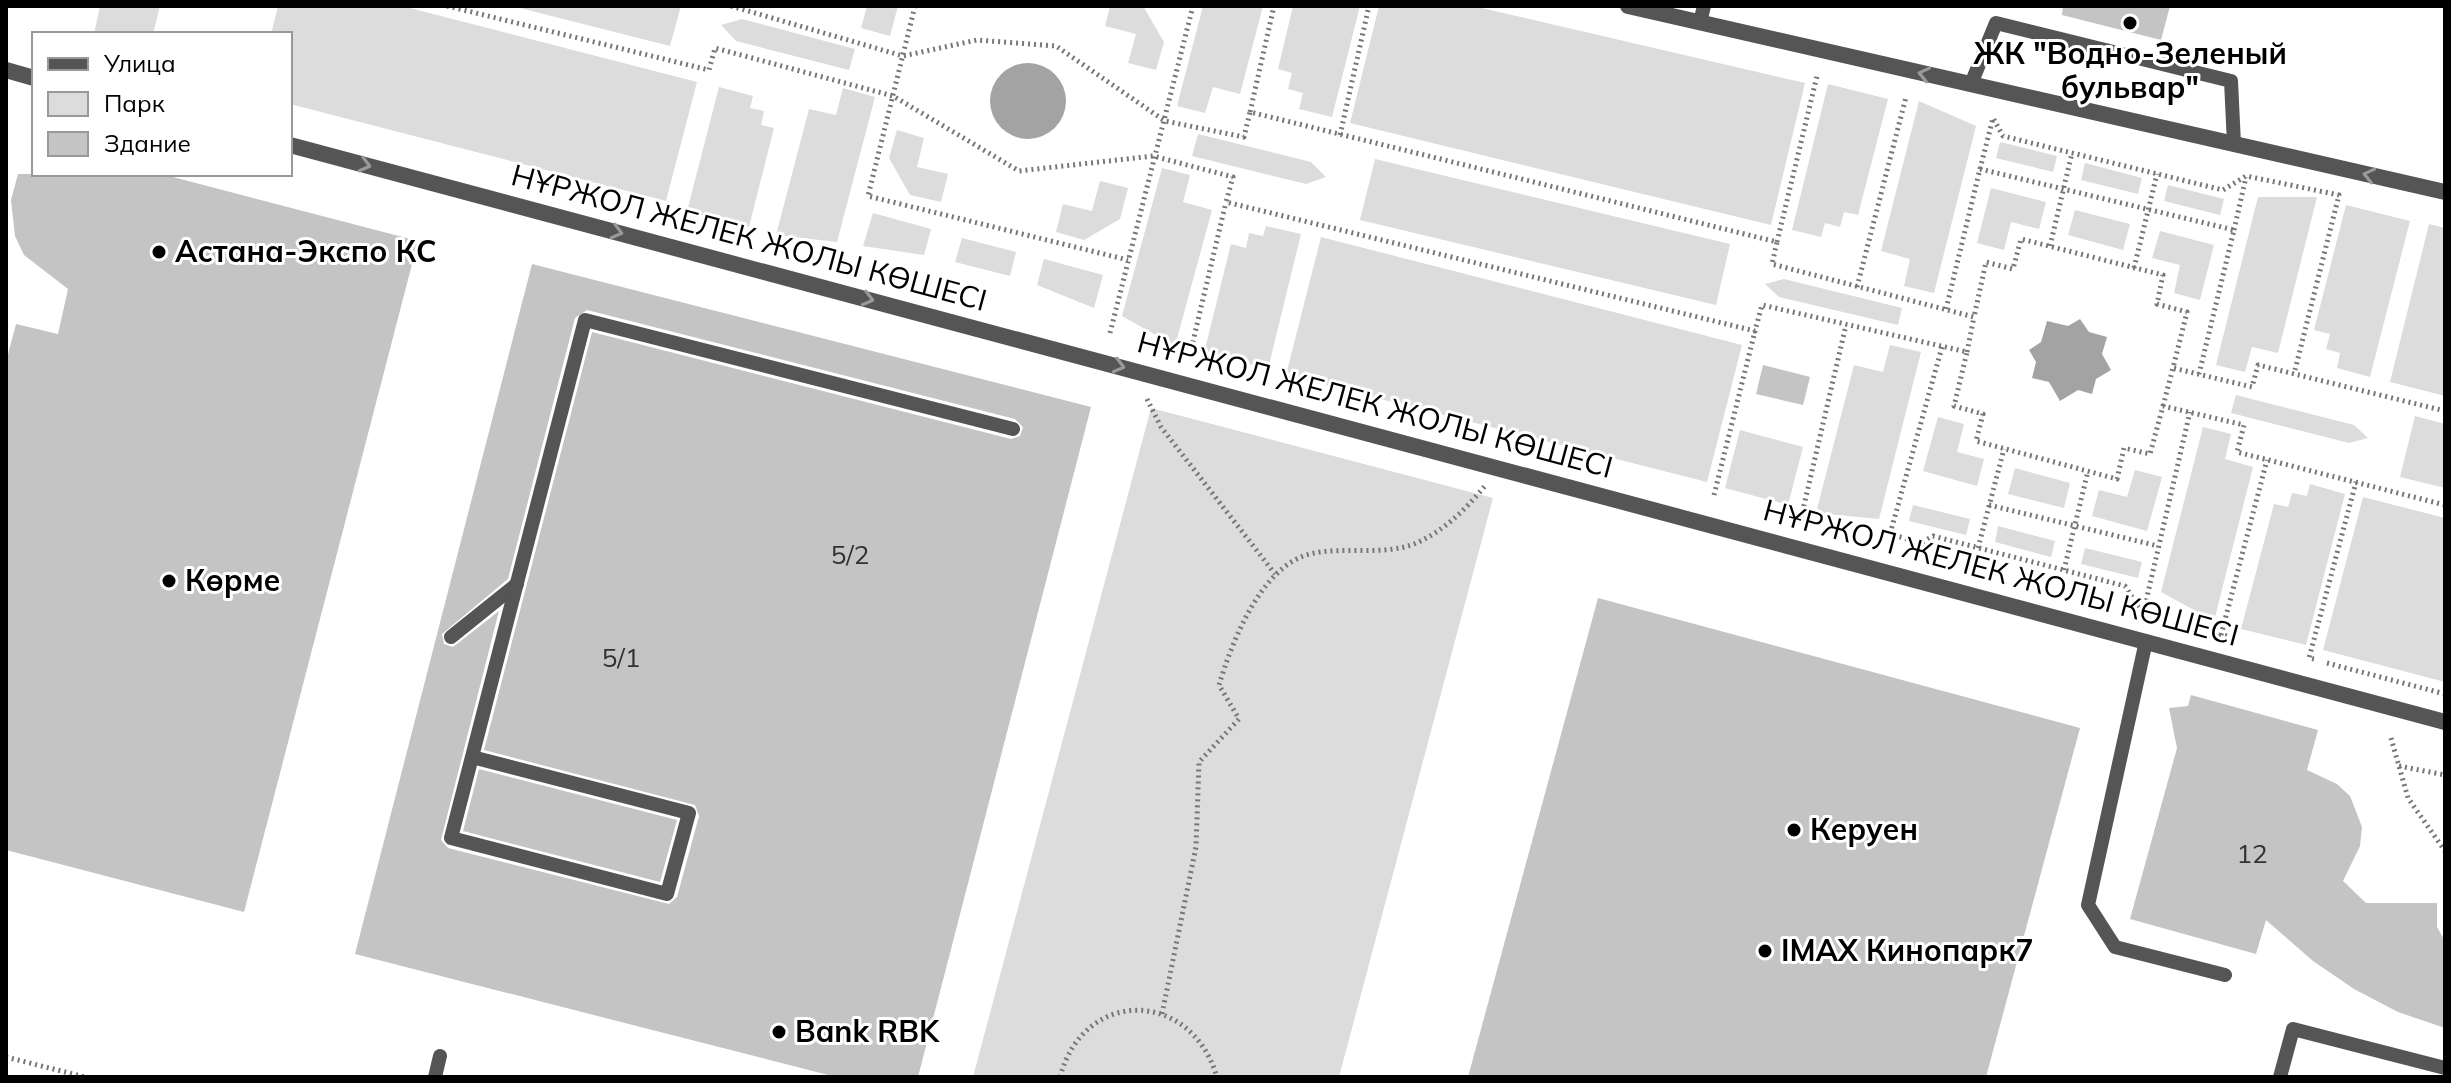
<svg xmlns="http://www.w3.org/2000/svg" width="2451" height="1083" viewBox="0 0 2451 1083" font-family="Mulish,sans-serif">
  <style>
    .green { fill: #dcdcdc }
    .water { fill: #a3a3a3 }
    .building { fill: #c4c4c4; fill-rule: evenodd }
    .lines { fill: none; stroke-linecap: round; stroke-linejoin: round }
    .path { stroke: #777; stroke-width: 5; stroke-dasharray: 2 4; stroke-linecap: butt }
    .lane { stroke: #555; stroke-width: 14 }
    .street { stroke: #555; stroke-width: 16 }
    .oneway { stroke: #999 }
    .poi-dot { fill: #000; stroke: #fff; stroke-width: 3 }
    .labels { text-anchor: middle; stroke-width: 6; stroke-linejoin: round; paint-order: stroke }
    .number-label { font-size: 26px; fill: #313131 }
    .poi-label { font-size: 30px; font-weight: bold; fill: #000; stroke: #fff; text-anchor: start }
    .street-label { font-size: 30px; fill: #000; stroke: #fff }
  </style>
  <rect width="100%" height="100%" fill="#fff"/>
  <!-- green -->
  <g class="green">
    <polygon points="100,6 160,6 153,34 94,34"/>
    <polygon points="278,6 402,6 697,82 666,201 290,104 290,34 271,34"/>
    <polygon points="512,6 681,6 670,46"/>
    <polygon points="867,6 898,6 890,36 861,28"/>
    <polygon points="1110,6 1143,6 1164,42 1156,70 1128,63 1136,34 1105,26"/>
    <polygon points="1203,6 1263,6 1240,94 1213,87 1205,113 1177,106"/>
    <polygon points="1293,6 1360,6 1332,117 1299,109 1303,93 1288,89 1292,73 1278,69"/>
    <polygon points="1379,6 1473,6 1805,83 1771,225 1350,123"/>
    <polygon points="742,19 855,49 849,70 736,41 721,25"/>
    <polygon points="1828,84 1888,99 1858,215 1844,212 1840,227 1825,223 1821,237 1792,230"/>
    <polygon points="719,87 753,96 750,108 764,111 761,125 774,128 749,227 687,211"/>
    <polygon points="843,88 875,97 837,242 776,235 809,109 836,115"/>
    <polygon points="1919,101 1976,126 1934,293 1904,286 1910,259 1881,251"/>
    <polygon points="897,130 924,138 917,167 948,174 941,202 910,195 889,158"/>
    <polygon points="1198,134 1311,162 1326,177 1306,184 1192,156"/>
    <polygon points="2000,142 2057,156 2053,172 1996,158"/>
    <polygon points="1375,159 1730,244 1716,305 1360,220"/>
    <polygon points="2085,163 2142,178 2138,194 2081,180"/>
    <polygon points="1162,168 1190,175 1183,202 1212,210 1175,346 1122,316"/>
    <polygon points="1100,181 1128,188 1120,219 1084,240 1056,232 1063,204 1092,211"/>
    <polygon points="2168,185 2224,199 2220,215 2164,201"/>
    <polygon points="1991,188 2046,202 2039,229 2011,222 2004,250 1977,243"/>
    <polygon points="2258,197 2317,197 2278,353 2252,347 2245,372 2216,365"/>
    <polygon points="2346,205 2410,221 2370,377 2337,368 2340,353 2326,349 2330,334 2314,330"/>
    <polygon points="2075,210 2130,224 2123,250 2068,235"/>
    <polygon points="873,213 931,229 924,255 863,246"/>
    <polygon points="2429,224 2445,228 2445,396 2390,382"/>
    <polygon points="1266,226 1301,234 1268,369 1204,353 1231,244 1246,248 1249,233 1263,236"/>
    <polygon points="2160,231 2214,245 2200,300 2174,293 2180,265 2152,258"/>
    <polygon points="1321,237 1742,345 1707,482 1286,375"/>
    <polygon points="962,238 1016,252 1010,276 955,262"/>
    <polygon points="1044,259 1103,275 1094,308 1037,285"/>
    <polygon points="1784,279 1902,308 1898,325 1779,297 1765,284"/>
    <polygon points="1890,345 1921,352 1879,519 1816,513 1854,365 1883,372"/>
    <polygon points="2236,395 2354,425 2368,438 2349,443 2231,413"/>
    <polygon points="1151,408 1493,498 1339,1077 973,1077"/>
    <polygon points="2415,416 2445,424 2445,488 2400,477"/>
    <polygon points="1938,417 1964,424 1957,452 1984,459 1977,486 1923,471"/>
    <polygon points="2203,427 2231,434 2225,459 2253,467 2214,621 2161,592"/>
    <polygon points="1740,430 1803,447 1788,505 1725,488"/>
    <polygon points="2015,468 2070,483 2064,508 2008,494"/>
    <polygon points="2135,470 2162,477 2147,531 2092,516 2099,490 2127,497"/>
    <polygon points="2310,484 2345,494 2306,645 2241,629 2274,504 2288,507 2292,493 2307,496"/>
    <polygon points="2363,497 2445,518 2445,682 2323,650"/>
    <polygon points="1913,505 1970,519 1966,535 1909,521"/>
    <polygon points="1998,526 2055,541 2051,557 1995,542"/>
    <polygon points="2085,548 2142,562 2138,578 2081,564"/>
  </g>
  <!-- water -->
  <g class="water">
    <circle cx="1028" cy="101" r="38"/>
    <polygon points="2080,319 2089,332 2107,337 2102,354 2111,370 2096,379 2092,394 2078,390 2060,401 2049,382 2032,378 2036,362 2029,350 2041,342 2047,321 2068,326"/>
  </g>
  <!-- building -->
  <g class="building">
    <polygon points="2063,6 2170,6 2161,40 2062,15"/>
    <polygon points="18,174 171,174 173,177 418,241 244,912 6,850 6,362 16,324 58,334 68,289 24,255 15,236 11,200"/>
    <path d="M 532,264 L 1091,407 L 918,1077 L 836,1077 L 355,954 ZM 587,310 L 1015,419 L 1023,427 L 1020,436 L 1011,439 L 592,332 L 484,750 L 695,805 L 699,816 L 677,897 L 669,904 L 448,848 L 441,840 L 499,611 L 453,647 L 444,644 L 442,634 L 508,579 L 575,318 Z"/>
    <polygon points="1763,365 1810,377 1803,405 1756,394"/>
    <polygon points="1598,598 2080,728 1986,1077 1468,1077"/>
    <polygon points="2191,695 2318,730 2307,770 2337,784 2350,796 2362,827 2360,846 2343,881 2366,903 2437,903 2437,927 2445,941 2445,1028 2398,1012 2354,989 2313,961 2266,920 2256,954 2130,919 2177,748 2169,708 2188,706"/>
    <polygon points="479,769 677,820 660,882 463,831"/>
  </g>
  <g class="lines">
    <!-- path -->
    <g class="path">
      <polyline points="447,6 709,70 715,48 893,96 1019,171 1153,156 1233,177 1226,202 1755,331 1762,305 1967,352 1954,406 1983,414 1976,441 2117,479 2124,448 2150,454 2163,406 2244,425 2237,452 2445,505"/>
      <polyline points="731,6 903,56 977,40 1056,46 1165,121 1244,137 1250,112 1777,242 1772,264 1974,317 1986,262 2013,269 2021,239 2163,275 2157,304 2187,312 2173,368 2252,387 2258,365 2445,411"/>
      <polyline points="915,6 868,196 1128,260"/>
      <polyline points="1250,112 1274,6"/>
      <polyline points="1340,135 1369,6"/>
      <polyline points="1980,169 1993,118 2003,136 2223,190 2246,176 2339,195 2294,374"/>
      <polyline points="2234,230 2246,177"/>
      <polyline points="1777,242 1817,76"/>
      <polyline points="2050,246 2072,153"/>
      <polyline points="2134,268 2157,174"/>
      <polyline points="1857,287 1906,97"/>
      <polyline points="1946,309 1980,169 2234,230 2199,374"/>
      <polyline points="1110,333 1193,6"/>
      <polyline points="1942,347 1890,534 1921,543 1933,536 2125,586 2143,614 2190,412"/>
      <polyline points="1967,352 1974,317"/>
      <polyline points="1190,354 1226,202"/>
      <polyline points="1147,399 1161,427 1275,574"/>
      <polyline points="2163,406 2173,368"/>
      <polyline points="1714,495 1755,331"/>
      <polyline points="1989,505 2158,546"/>
      <polyline points="1801,518 1846,325"/>
      <polyline points="1978,548 2004,449"/>
      <polyline points="2064,570 2088,471"/>
      <polyline points="2227,636 2221,635 2267,460"/>
      <polyline points="2314,659 2309,658 2356,482"/>
      <polyline points="2327,663 2445,694"/>
      <polyline points="2391,738 2408,798 2445,851"/>
      <polyline points="2399,766 2445,775"/>
      <path d="M 1162,1014 L 1196,847 L 1199,762 L 1239,719 L 1219,685 C 1232,642 1261,566 1310,554 C 1343,546 1383,556 1414,544 C 1443,532 1465,510 1485,486"/>
      <polyline points="6,1057 85,1077"/>
      <path d="M 1060,1077 C 1084,987 1191,989 1217,1077"/>
    </g>
    <!-- lane -->
    <g class="lane">
      <polyline points="1700,22 1704,6"/>
      <polyline points="1971,84 1996,23 2231,81 2234,144"/>
      <polyline points="451,637 517,584"/>
      <polyline points="2146,641 2088,905 2115,947 2225,975"/>
      <polyline points="472,757 689,813 667,894 451,838 585,320 1013,429"/>
      <polyline points="435,1077 440,1056"/>
      <polyline points="2280,1077 2293,1029 2445,1068"/>
    </g>
    <!-- street -->
    <g class="street">
      <polyline points="1628,6 2445,192"/>
      <polyline points="6,70 34,78"/>
      <polyline points="290,145 2445,722"/>
    </g>
  </g>
  <!-- one-way arrows -->
  <defs><path id="oneway-chevron" d="M-2-3.5L2.5 0L-2 3.5" fill="none" stroke-width="1.6" stroke-linecap="round" stroke-linejoin="round" transform="scale(2)"/></defs>
  <g class="oneway">
    <use href="#oneway-chevron" transform="translate(1924 74) rotate(-167)"/>
    <use href="#oneway-chevron" transform="translate(365 165) rotate(15)"/>
    <use href="#oneway-chevron" transform="translate(2369 175) rotate(-167)"/>
    <use href="#oneway-chevron" transform="translate(617 232) rotate(15)"/>
    <use href="#oneway-chevron" transform="translate(868 299) rotate(15)"/>
    <use href="#oneway-chevron" transform="translate(1119 366) rotate(15)"/>
  </g>
  <!-- markers -->
  <g class="poi-dot">
    <circle cx="2130" cy="23" r="8"/>
    <circle cx="159" cy="252" r="8"/>
    <circle cx="169" cy="581" r="8"/>
    <circle cx="1794" cy="830" r="8"/>
    <circle cx="1765" cy="951" r="8"/>
    <circle cx="779" cy="1032" r="8"/>
  </g>
  <g class="labels">
    <!-- number labels -->
    <g class="number-label">
      <text x="850" y="564">5/2</text>
      <text x="621" y="667">5/1</text>
      <text x="2252" y="863">12</text>
    </g>
    <!-- poi labels -->
    <g class="poi-label">
      <text x="2130" y="64" text-anchor="middle">ЖК "Водно-Зеленый<tspan x="2130" dy="34">бульвар"</tspan></text>
      <text x="175" y="262">Астана-Экспо КС</text>
      <text x="185" y="591">Көрме</text>
      <text x="1810" y="840">Керуен</text>
      <text x="1781" y="961">IMAX Кинопарк7</text>
      <text x="795" y="1042">Bank RBK</text>
    </g>
    <!-- street labels -->
    <g class="street-label">
      <text transform="translate(749 238) rotate(15)" y="10">НҰРЖОЛ ЖЕЛЕК ЖОЛЫ КӨШЕСІ</text>
      <text transform="translate(1375 405) rotate(15)" y="10">НҰРЖОЛ ЖЕЛЕК ЖОЛЫ КӨШЕСІ</text>
      <text transform="translate(2001 573) rotate(15)" y="10">НҰРЖОЛ ЖЕЛЕК ЖОЛЫ КӨШЕСІ</text>
    </g>
  </g>
  <!-- border -->
  <rect width="2451" height="1083" fill="none" stroke="#000000" stroke-width="16"/>
  <!-- legend -->
  <rect x="32" y="32" width="260" height="144" fill="#ffffff" stroke="#999999" stroke-width="2"/>
  <rect x="48" y="58" width="40" height="12" fill="#555555" stroke="#999999" stroke-width="2"/>
  <text x="104" y="72" font-size="24" fill="#000000">Улица</text>
  <rect x="48" y="92" width="40" height="24" fill="#dcdcdc" stroke="#999999" stroke-width="2"/>
  <text x="104" y="112" font-size="24" fill="#000000">Парк</text>
  <rect x="48" y="132" width="40" height="24" fill="#c4c4c4" stroke="#999999" stroke-width="2"/>
  <text x="104" y="152" font-size="24" fill="#000000">Здание</text>
</svg>
